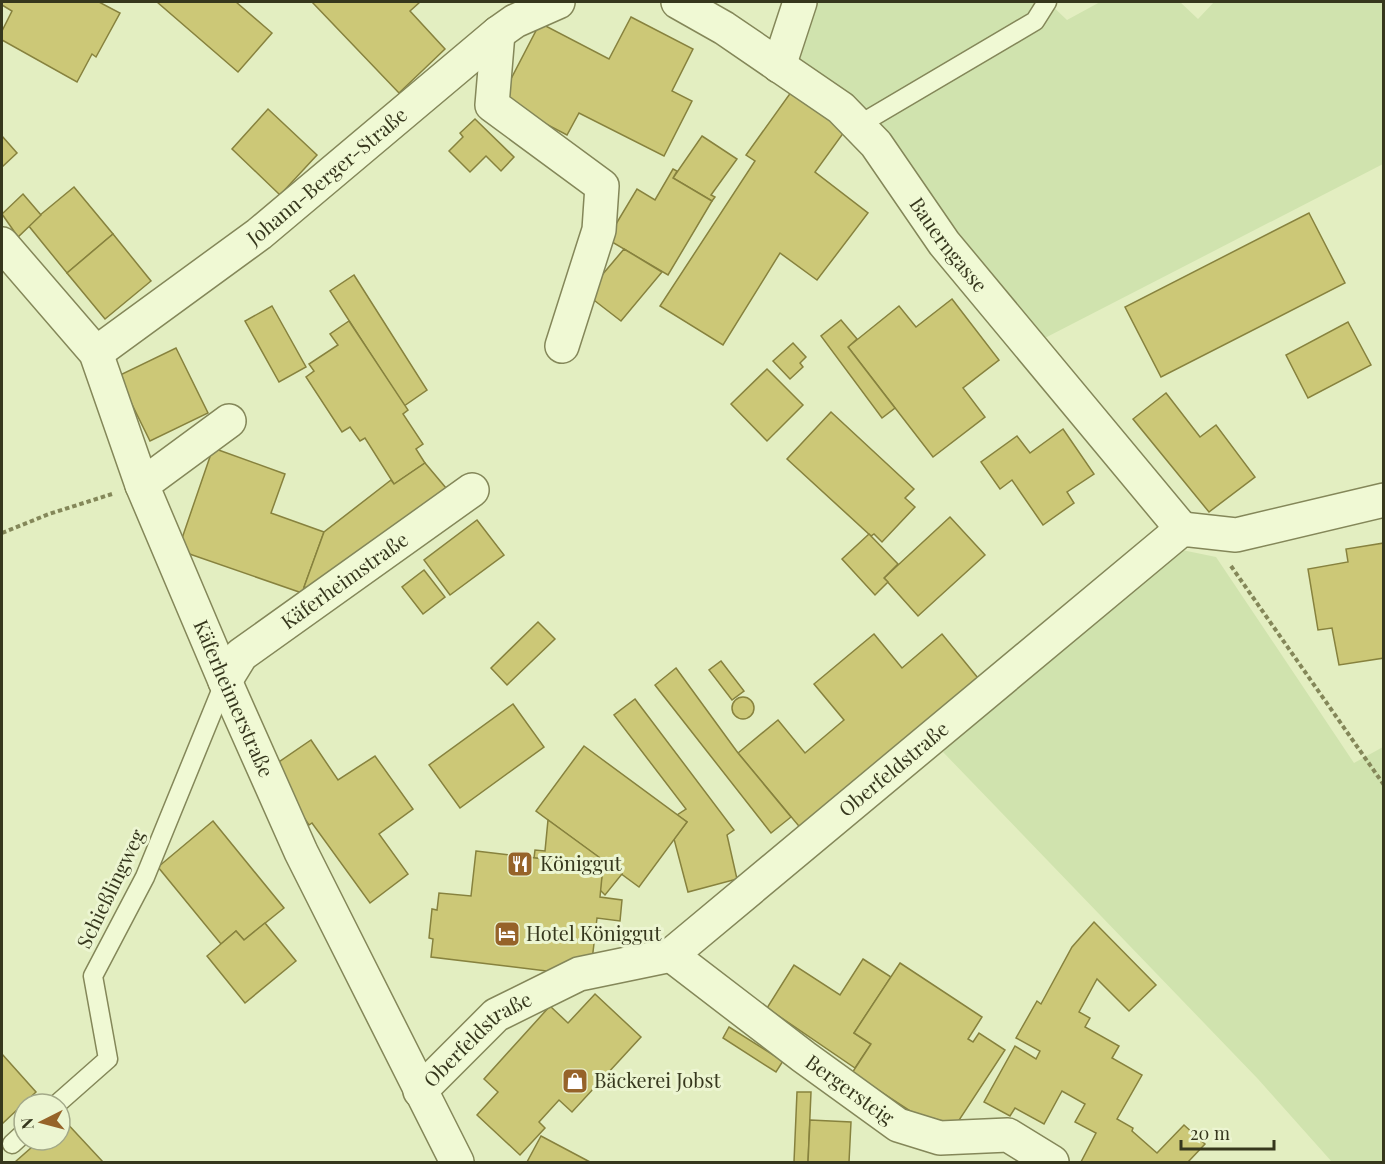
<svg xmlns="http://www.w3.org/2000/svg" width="1385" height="1164" viewBox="0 0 1385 1164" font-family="'Playfair Display',serif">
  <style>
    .farmland { fill: #d0e3ae }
    .building { fill: #ccc877; stroke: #87823e; stroke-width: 1.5 }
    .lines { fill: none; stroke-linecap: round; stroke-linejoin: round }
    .service-casing { stroke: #848759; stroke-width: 21 }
    .minor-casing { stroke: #848759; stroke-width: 36 }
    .tertiary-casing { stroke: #848759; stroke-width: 36 }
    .path { stroke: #848759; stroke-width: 4; stroke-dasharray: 4.5 3; stroke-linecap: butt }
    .service { stroke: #f0f9d4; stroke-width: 18 }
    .minor { stroke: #f0f9d4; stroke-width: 33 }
    .tertiary { stroke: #f0f9d4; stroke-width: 33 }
    .labels { text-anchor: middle; stroke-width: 6; stroke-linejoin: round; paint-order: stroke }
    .street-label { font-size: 20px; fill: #36371d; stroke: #ecf5d1 }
    .poi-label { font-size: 20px; fill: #36371d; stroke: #ecf5d1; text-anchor: start }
  </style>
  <rect width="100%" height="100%" fill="#e3eec1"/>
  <!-- farmland -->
  <g class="farmland">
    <polygon points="808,2 1048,2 1067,20 1100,2 1180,2 1198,19 1214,2 1383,2 1383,164 1041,340 879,128 788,57"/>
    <polygon points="1182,550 1216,557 1354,763 1383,747 1383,1162 1332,1162 1258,1079 943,752 1094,608"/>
  </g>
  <!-- building -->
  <g class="building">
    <polygon points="2,2 99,2 120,13 96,57 92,54 77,82 2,40 2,31 12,11 2,5"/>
    <polygon points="157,2 236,2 272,33 238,72"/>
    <polygon points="312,2 420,2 410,11 445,49 399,93"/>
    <polygon points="631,17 693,49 672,91 692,101 664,156 579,113 567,135 500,100 540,23 609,59"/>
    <polygon points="794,88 847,128 815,172 868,213 817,280 780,253 723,345 660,306 755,161 746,155"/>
    <polygon points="268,109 317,155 280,195 232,149"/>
    <polygon points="475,119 514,157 501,171 486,156 470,172 449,151 463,137 460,133"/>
    <polygon points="2,136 17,153 2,167"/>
    <polygon points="702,136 737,159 711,195 715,197 712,201 673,178"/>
    <polygon points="673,169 677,171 673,178 712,201 668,275 607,239 637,189 655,200"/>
    <polygon points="74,187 113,234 67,273 28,225"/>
    <polygon points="23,194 41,215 18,237 2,214"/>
    <polygon points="1309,213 1345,283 1161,377 1125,307"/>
    <polygon points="113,234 151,281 105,319 67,273"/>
    <polygon points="624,249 662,272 621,321 586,294"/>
    <polygon points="354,275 427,390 404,406 330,291"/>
    <polygon points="952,299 999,360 963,388 985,417 933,457 848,347 899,306 916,327"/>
    <polygon points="272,306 306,367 279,382 245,321"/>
    <polygon points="841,320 857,339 848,347 895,408 882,418 821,336"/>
    <polygon points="349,321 408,410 403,414 423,444 416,449 425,463 394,484 365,438 360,441 350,427 342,432 306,377 314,371 309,364 338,345 330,334"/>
    <polygon points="1348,322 1371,365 1308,398 1286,355"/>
    <polygon points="793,343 806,357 800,363 803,367 790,379 773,361"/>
    <polygon points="176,348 208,413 150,441 118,376"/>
    <polygon points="767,369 803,405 767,441 731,404"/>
    <polygon points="1166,393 1200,437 1216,425 1255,477 1209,512 1133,419"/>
    <polygon points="831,412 914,489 905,498 915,507 882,542 874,534 871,536 787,459"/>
    <polygon points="1063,429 1094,474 1067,492 1074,503 1043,525 1012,480 1000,489 981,462 1017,436 1030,453"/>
    <polygon points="213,448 285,474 271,513 324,532 302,593 178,550"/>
    <polygon points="425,463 446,488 320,591 304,587 324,532 391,480 394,484"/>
    <polygon points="950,517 985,555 918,616 884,578"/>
    <polygon points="477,520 504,555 450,595 424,560"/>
    <polygon points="869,534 898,564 884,578 888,582 875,595 842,559"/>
    <polygon points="1384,543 1384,658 1339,665 1332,628 1318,630 1308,569 1348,562 1346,549"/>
    <polygon points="424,570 445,597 423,614 402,587"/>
    <polygon points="538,622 555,639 507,685 491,668"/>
    <polygon points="874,634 902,668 942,634 982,683 803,831 738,753 778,720 805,753 844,720 814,684"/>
    <polygon points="721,661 744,691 732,700 709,670"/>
    <polygon points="676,668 738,753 791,817 771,833 655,685"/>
    <circle cx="743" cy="708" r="11"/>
    <polygon points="635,699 734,830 727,835 737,879 688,892 674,839 687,822 677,815 686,809 614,715"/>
    <polygon points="513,704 544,747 460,808 429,765"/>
    <polygon points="311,740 338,780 375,756 413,809 379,834 408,874 370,903 312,823 309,825 270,768"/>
    <polygon points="584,746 687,822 639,887 536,811"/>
    <polygon points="548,820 622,874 605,895 600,890 603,866 534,858 535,850 545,851"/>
    <polygon points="213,821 284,908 244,940 236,931 221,944 158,867"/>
    <polygon points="476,851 603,866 600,897 622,900 620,921 597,918 591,969 571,974 431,957 433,939 429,938 432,909 437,910 439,893 471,896"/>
    <polygon points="1094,922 1156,985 1129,1011 1097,979 1079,1012 1090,1018 1085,1027 1119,1046 1112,1058 1142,1075 1117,1119 1133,1128 1132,1131 1157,1153 1184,1125 1205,1144 1188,1162 1081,1162 1096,1133 1075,1122 1085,1104 1062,1091 1044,1124 1015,1108 1010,1116 984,1102 1015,1046 1036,1059 1040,1051 1016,1038 1037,1001 1041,1004 1072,947"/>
    <polygon points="265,923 296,961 245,1003 207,956 236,931 244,940"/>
    <polygon points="863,959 891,977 854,1033 871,1044 855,1068 767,1008 794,965 840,995"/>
    <polygon points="900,963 982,1017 968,1039 973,1042 979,1033 1005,1050 952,1131 933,1126 852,1073 871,1044 854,1033"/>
    <polygon points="595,994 641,1037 572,1112 559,1100 539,1122 545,1128 520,1155 477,1115 498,1092 484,1079 550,1006 568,1023"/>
    <polygon points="729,1027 783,1061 776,1072 723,1038"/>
    <polygon points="2,1054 36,1092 2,1124"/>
    <polygon points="797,1092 811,1092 808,1162 794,1162"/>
    <polygon points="63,1119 103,1162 15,1162 40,1140 60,1140 60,1121"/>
    <polygon points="810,1120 851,1122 849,1162 808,1162"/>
    <polygon points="541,1136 590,1162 527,1162"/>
  </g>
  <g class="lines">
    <!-- service casing -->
    <g class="service-casing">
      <g id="service">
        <polyline points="857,126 1035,21 1047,2"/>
        <polyline points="57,1104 108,1059 93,976 145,877 225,681"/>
        <polyline points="12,1144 24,1133"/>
      </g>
    </g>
    <!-- minor casing -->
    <g class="minor-casing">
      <g id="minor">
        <path id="s1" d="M 678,2 L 724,28 L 841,108 L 876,144 L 944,243 L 1182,529"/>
        <polyline points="498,33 492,105 602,186 599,230 562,346"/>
        <polyline points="779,66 800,2"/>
        <path id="s2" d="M 96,353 L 259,234 L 498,33 L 515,21 L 558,2"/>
        <polyline points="142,485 229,421"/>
        <path id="s3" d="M 225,681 L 241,655 L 472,490"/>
        <path id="s4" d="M 671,955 L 804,1057 L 898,1125 L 940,1138 L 1008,1135 L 1052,1162"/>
        <path id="s5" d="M 420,1091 L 496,1015 L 579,974 L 671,955 L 1182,529 L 1236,535 L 1384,500"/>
      </g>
    </g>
    <!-- tertiary casing -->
    <g class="tertiary-casing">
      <g id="tertiary">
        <path id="s6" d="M 2,244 L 96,353 L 142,485 L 225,681 L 301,852 L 457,1162"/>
      </g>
    </g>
    <!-- path -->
    <g class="path">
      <polyline points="2,533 49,514 112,494"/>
      <polyline points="1231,566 1384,785"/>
    </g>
    <!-- service -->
    <use href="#service" class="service"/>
    <!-- minor -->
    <use href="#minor" class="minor"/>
    <!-- tertiary -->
    <use href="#tertiary" class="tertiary"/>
  </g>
  <!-- icons -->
  <defs>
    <g id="restaurant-square" transform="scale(1.35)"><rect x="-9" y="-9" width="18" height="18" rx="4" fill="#966329" stroke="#ecf5d1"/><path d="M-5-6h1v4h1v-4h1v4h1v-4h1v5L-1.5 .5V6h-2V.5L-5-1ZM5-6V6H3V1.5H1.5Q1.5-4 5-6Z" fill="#fff"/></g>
    <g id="hotel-square" transform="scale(1.35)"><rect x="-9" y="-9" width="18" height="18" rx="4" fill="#966329" stroke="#ecf5d1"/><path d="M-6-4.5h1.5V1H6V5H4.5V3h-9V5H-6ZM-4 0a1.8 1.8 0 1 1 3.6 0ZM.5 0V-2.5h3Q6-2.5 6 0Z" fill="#fff"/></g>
    <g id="shop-square" transform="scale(1.35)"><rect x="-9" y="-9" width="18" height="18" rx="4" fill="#966329" stroke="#ecf5d1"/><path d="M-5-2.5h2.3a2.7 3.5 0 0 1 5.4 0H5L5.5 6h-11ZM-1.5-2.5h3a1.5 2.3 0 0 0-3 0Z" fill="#fff"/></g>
  </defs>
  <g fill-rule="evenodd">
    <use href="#restaurant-square" x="520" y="864"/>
    <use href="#hotel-square" x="507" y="934"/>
    <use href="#shop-square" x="575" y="1081"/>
  </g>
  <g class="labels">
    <!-- street labels -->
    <g class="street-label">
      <text dy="7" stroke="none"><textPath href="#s2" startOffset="291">Johann-Berger-Straße</textPath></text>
      <text dy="7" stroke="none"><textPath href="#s1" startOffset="369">Bauerngasse</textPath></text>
      <text dy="7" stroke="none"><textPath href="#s3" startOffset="158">Käferheimstraße</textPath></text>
      <text dy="7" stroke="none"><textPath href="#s6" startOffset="516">Käferheimerstraße</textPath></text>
      <text dy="7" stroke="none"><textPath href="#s5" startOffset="584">Oberfeldstraße</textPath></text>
      <text transform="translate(111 889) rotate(-64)" y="7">Schießlingweg</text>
      <text dy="7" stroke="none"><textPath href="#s5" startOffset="78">Oberfeldstraße</textPath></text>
      <text dy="7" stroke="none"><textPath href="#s4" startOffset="224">Bergersteig</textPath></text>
    </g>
    <!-- poi labels -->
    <g class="poi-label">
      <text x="540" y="871">Königgut</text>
      <text x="526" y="941">Hotel Königgut</text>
      <text x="594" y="1088">Bäckerei Jobst</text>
    </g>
  </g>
  <!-- border -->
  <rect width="1385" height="1164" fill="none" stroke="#36371d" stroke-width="6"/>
  <!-- north arrow -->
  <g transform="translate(42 1122) rotate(264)"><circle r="28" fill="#ecf5d1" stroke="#a3a989" stroke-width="1.5"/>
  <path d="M0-4.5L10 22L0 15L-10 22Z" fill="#966329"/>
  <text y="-9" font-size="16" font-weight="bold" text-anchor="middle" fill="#36371d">N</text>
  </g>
  <!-- scale -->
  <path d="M1181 1140v9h93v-9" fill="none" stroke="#36371d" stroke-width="3"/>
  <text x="1190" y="1140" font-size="18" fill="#36371d" stroke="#ecf5d1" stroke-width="4.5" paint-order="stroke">20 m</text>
</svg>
